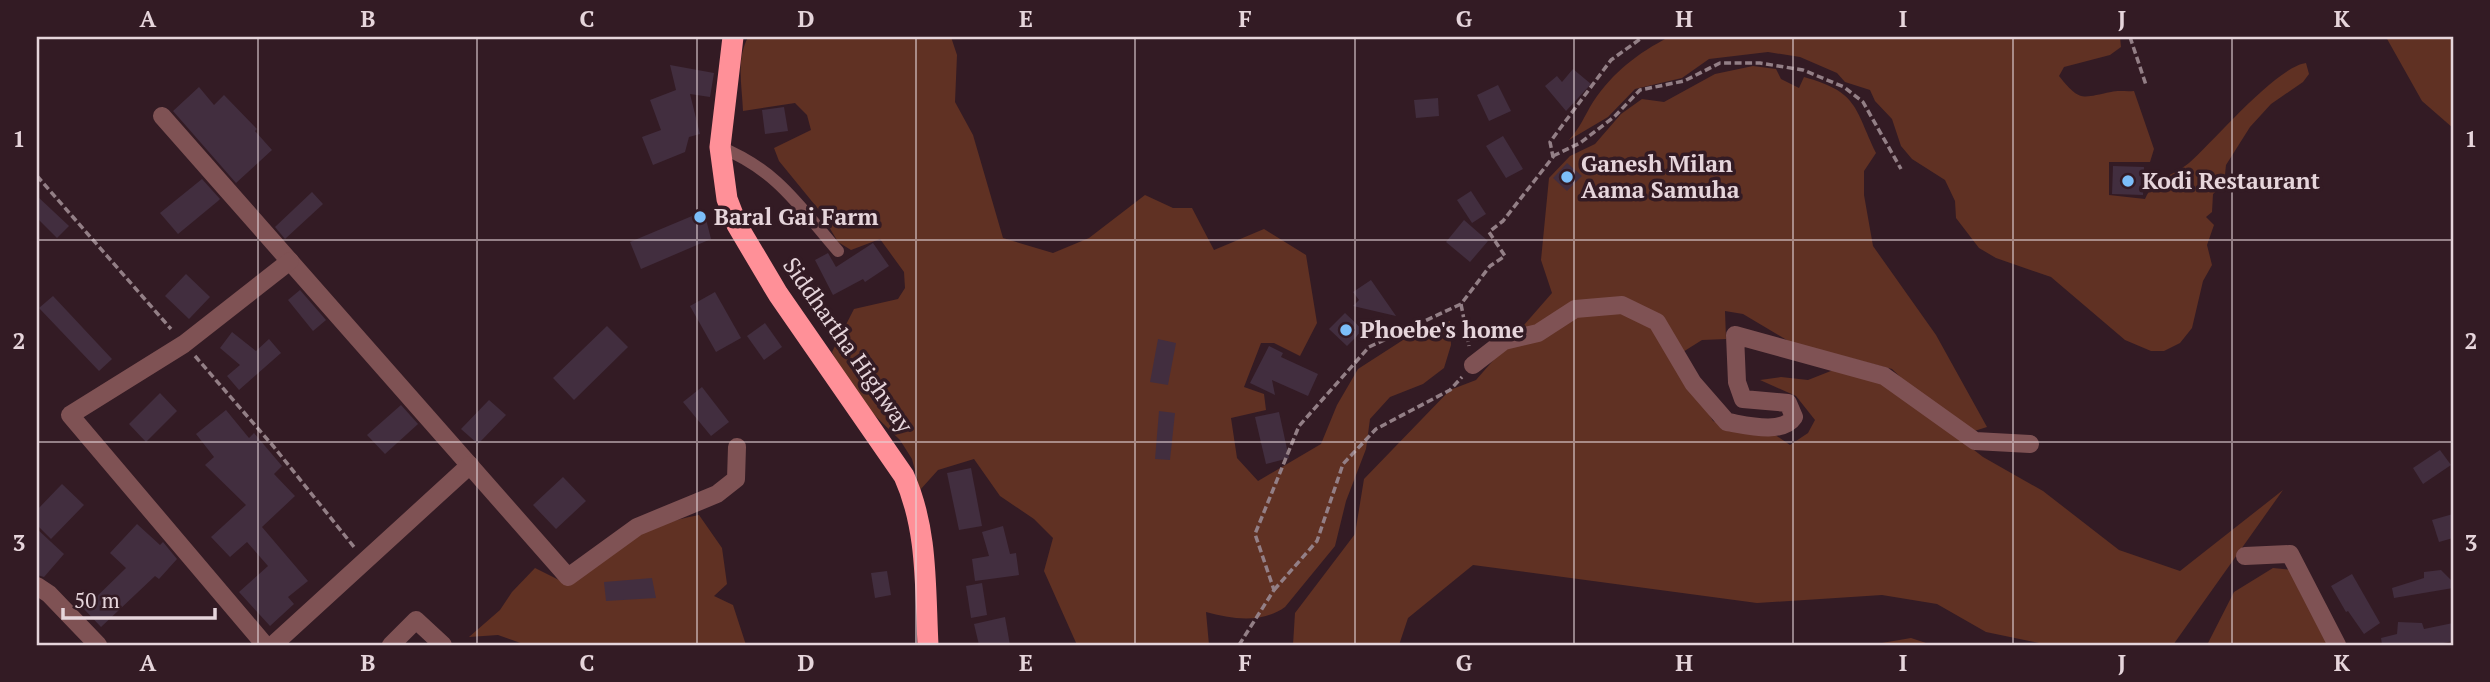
<svg xmlns="http://www.w3.org/2000/svg" width="2490" height="682" viewBox="0 0 2490 682" font-family="'PT Serif',serif">
  <style>
    .green { fill: #603123 }
    .building { fill: #422e3f }
    .lines { fill: none; stroke-linecap: round; stroke-linejoin: round }
    .path { stroke: #937f86; stroke-width: 3.5; stroke-dasharray: 7 3.5; stroke-linecap: butt }
    .lane { stroke: #7f5254; stroke-width: 12 }
    .street { stroke: #7f5254; stroke-width: 18 }
    .highway { stroke: #ff9098; stroke-width: 21 }
    .grid { fill: none; stroke: #e6d5db; stroke-width: 2; stroke-opacity: 0.55 }
    .poi-dot { fill: #7cbef9; stroke: #331b24; stroke-width: 2.5 }
    .labels { text-anchor: middle; stroke-width: 7; stroke-linejoin: round; paint-order: stroke }
    .poi-label { font-size: 23px; font-weight: bold; fill: #e6d5db; stroke: #331b24; text-anchor: start }
    .street-label { font-size: 23px; fill: #e6d5db; stroke: #331b24 }
    .neatline { fill: none; stroke: #e6d5db; stroke-width: 2.5 }
    .grid-label { font-size: 23px; text-anchor: middle; font-weight: bold; fill: #e6d5db }
  </style>
  <rect width="100%" height="100%" fill="#331b24"/>
  <!-- green -->
  <g class="green">
    <path d="M 748,37 L 951,37 L 957,55 L 955,102 L 973,135 L 1003,238 L 1053,253 L 1089,238 L 1145,195 L 1173,208 L 1192,208 L 1214,250 L 1264,229 L 1306,255 L 1317,323 L 1300,356 L 1274,343 L 1261,343 L 1244,387 L 1264,394 L 1266,410 L 1231,418 L 1237,458 L 1258,481 L 1321,444 L 1337,405 L 1358,369 L 1403,340 L 1450,321 L 1451,345 L 1444,368 L 1423,384 L 1390,397 L 1370,419 L 1366,449 L 1346,501 L 1335,546 L 1285,607 C 1261,624 1232,619 1206,612 L 1209,645 L 1077,645 L 1044,571 L 1053,538 L 1034,519 L 1000,496 L 974,459 L 938,470 L 920,490 L 912,459 L 900,440 L 862,403 L 842,374 L 832,352 L 854,309 L 898,299 L 905,288 L 904,272 L 880,239 L 851,250 L 838,242 L 819,210 L 779,161 L 774,148 L 811,130 L 807,115 L 795,103 L 743,111 C 742,85 736,60 748,37 Z"/>
    <path d="M 1669,37 L 2120,37 L 2121,47 L 2110,55 L 2064,67 L 2059,76 C 2080,102 2081,98 2111,92 C 2119,90 2126,92 2134,91 L 2154,149 L 2150,162 L 2109,162 L 2109,195 L 2145,199 C 2156,175 2171,178 2189,163 C 2214,141 2276,67 2306,63 L 2309,74 L 2303,82 L 2271,104 L 2250,127 L 2226,165 L 2224,184 L 2213,194 L 2212,212 L 2206,217 L 2214,225 L 2207,245 L 2212,265 L 2203,281 L 2192,328 L 2180,343 L 2164,351 L 2151,351 L 2125,340 L 2051,277 L 1996,258 L 1979,248 L 1956,218 L 1955,201 L 1945,180 L 1912,159 L 1901,146 L 1892,119 L 1875,101 L 1870,90 L 1845,82 L 1837,73 L 1800,57 L 1768,52 L 1709,59 L 1682,78 L 1635,89 L 1608,117 L 1569,140 C 1580,128 1585,115 1593,102 C 1613,72 1638,53 1669,37 Z"/>
    <polygon points="2386,37 2453,37 2453,128 2422,101"/>
    <path d="M 1753,66 L 1776,69 L 1781,79 L 1799,88 L 1804,77 C 1858,92 1854,107 1876,153 L 1864,171 L 1864,195 L 1873,246 L 1936,335 L 1987,427 L 1968,433 L 1935,411 L 1892,369 L 1790,342 L 1743,314 L 1725,311 L 1726,339 L 1702,340 L 1670,360 L 1697,393 L 1713,421 L 1738,432 L 1771,432 L 1790,445 L 1808,433 L 1815,420 L 1796,396 L 1760,380 L 1781,377 L 1808,380 L 1841,367 L 1882,378 L 1983,457 L 2043,491 L 2119,550 L 2180,571 L 2283,490 L 2173,645 L 2049,645 L 1986,632 L 1937,604 L 1882,595 L 1757,603 L 1473,565 L 1408,618 L 1399,645 L 1293,645 L 1295,613 L 1355,534 L 1364,479 L 1450,390 L 1476,380 L 1552,293 L 1541,260 L 1549,178 L 1570,156 L 1595,144 L 1621,114 L 1642,99 L 1664,102 L 1715,74 Z"/>
    <path d="M 699,515 L 722,548 L 727,584 L 714,596 L 733,605 L 746,645 L 526,645 L 498,635 L 469,637 L 500,610 L 512,592 L 535,568 L 567,584 C 616,549 638,526 699,515 Z"/>
    <path d="M 2273,568 L 2293,570 C 2299,600 2318,620 2334,645 L 2207,645 L 2234,592 Z"/>
    <polygon points="1911,638 1932,645 1874,645 1876,644"/>
  </g>
  <!-- building -->
  <g class="building">
    <polygon points="670,65 714,73 710,97 690,94 700,134 689,137 685,152 653,165 642,137 661,130 650,100 676,90"/>
    <polygon points="1573,69 1591,84 1566,111 1545,86 1557,76 1562,82"/>
    <polygon points="1498,85 1511,111 1489,121 1477,95"/>
    <polygon points="199,87 214,105 224,95 257,129 255,131 272,150 236,183 173,111"/>
    <polygon points="1438,98 1439,116 1416,118 1414,100"/>
    <polygon points="784,107 788,131 765,134 762,110"/>
    <polygon points="1503,136 1523,169 1506,178 1486,146"/>
    <polygon points="1567,163 1582,176 1567,191 1553,178"/>
    <polygon points="2113,166 2144,167 2143,195 2112,194"/>
    <polygon points="202,179 220,199 218,201 178,234 160,213"/>
    <polygon points="1471,191 1486,214 1472,223 1457,200"/>
    <polygon points="312,192 323,204 285,239 275,227"/>
    <polygon points="37,196 69,226 57,238 37,218"/>
    <polygon points="704,211 711,239 641,269 630,242"/>
    <polygon points="1464,220 1488,241 1470,262 1446,242"/>
    <polygon points="873,243 889,266 865,282 863,279 833,295 815,260 828,253 836,267"/>
    <polygon points="186,274 210,297 189,319 165,296"/>
    <polygon points="1371,280 1396,316 1353,306 1359,300 1353,292"/>
    <polygon points="300,290 326,320 313,331 288,300"/>
    <polygon points="715,292 741,338 716,352 690,306"/>
    <polygon points="53,296 112,359 99,371 39,308"/>
    <polygon points="1345,313 1363,330 1347,346 1329,329"/>
    <polygon points="765,323 782,347 764,360 747,336"/>
    <polygon points="607,326 628,347 574,400 553,378"/>
    <polygon points="232,332 256,351 269,339 281,353 239,390 227,376 240,365 220,348"/>
    <polygon points="1158,339 1176,343 1168,385 1150,382"/>
    <polygon points="1269,346 1283,353 1281,357 1318,374 1308,396 1272,380 1275,395 1250,383"/>
    <polygon points="702,387 729,422 711,436 683,402"/>
    <polygon points="160,393 177,411 146,442 129,424"/>
    <polygon points="489,400 506,415 478,444 461,429"/>
    <polygon points="401,405 418,424 385,454 367,435"/>
    <polygon points="226,410 249,438 254,433 282,466 274,474 295,496 262,527 308,581 288,597 294,604 270,626 239,592 268,566 247,542 230,557 211,537 246,505 205,465 214,457 196,434"/>
    <polygon points="1159,411 1175,413 1170,460 1155,459"/>
    <polygon points="1279,412 1289,458 1266,464 1255,417"/>
    <polygon points="2440,450 2451,465 2423,484 2413,468"/>
    <polygon points="971,468 982,526 959,530 947,473"/>
    <polygon points="563,477 586,501 556,529 533,505"/>
    <polygon points="62,484 84,505 51,539 37,525 37,510"/>
    <polygon points="2453,514 2453,538 2439,542 2432,520"/>
    <polygon points="137,524 160,545 163,542 177,559 159,579 155,576 101,627 84,609 126,568 110,553"/>
    <polygon points="1003,526 1010,554 1016,553 1019,575 975,581 972,559 989,556 982,532"/>
    <polygon points="37,529 64,554 44,577 37,575"/>
    <polygon points="2441,570 2453,582 2453,588 2394,598 2392,588 2424,578 2424,572"/>
    <polygon points="887,571 891,595 875,598 871,573"/>
    <polygon points="2352,574 2380,623 2364,634 2348,611 2346,612 2331,586"/>
    <polygon points="652,578 656,598 606,601 604,582"/>
    <polygon points="982,583 987,615 971,618 966,586"/>
    <polygon points="1005,617 1010,645 979,645 974,624"/>
    <polygon points="2398,622 2422,623 2424,629 2453,623 2453,641 2434,645 2382,645 2381,638 2397,634"/>
  </g>
  <g class="lines">
    <!-- path -->
    <g class="path">
      <polyline points="2130,37 2146,85"/>
      <polyline points="1553,156 1580,143 1614,117 1640,90 1684,81 1720,63 1760,63 1803,70 1844,87 1863,102 1901,169"/>
      <polyline points="37,176 171,329"/>
      <polyline points="1461,304 1469,346"/>
      <polyline points="195,356 274,447 354,547"/>
      <polyline points="1274,590 1317,541 1343,464 1376,429 1450,390 1462,377"/>
      <polyline points="1239,645 1274,590 1255,534 1299,426 1369,347 1461,304 1490,266 1505,256 1489,232 1503,221 1553,157 1550,142 1611,60 1643,37"/>
    </g>
    <!-- lane -->
    <path class="lane" d="M 720,147 C 777,170 799,206 838,251"/>
    <!-- street -->
    <g class="street">
      <polyline points="162,116 568,577 637,527 717,494 736,479 737,447"/>
      <path d="M 1473,365 L 1504,341 L 1538,333 L 1575,309 L 1622,305 L 1657,322 L 1693,383 L 1727,422 C 1746,425 1782,435 1794,417 L 1788,403 L 1743,399 L 1737,382 L 1735,335 L 1884,376 L 1975,441 L 2030,444"/>
      <polyline points="2245,556 2290,554 2337,645"/>
      <polyline points="37,586 49,594 98,645"/>
      <polyline points="265,645 70,415 184,344 290,261"/>
      <polyline points="273,645 470,465"/>
      <polyline points="391,645 416,620 443,645"/>
    </g>
    <!-- highway -->
    <path class="highway" d="M 733,37 L 720,147 L 727,199 L 737,225 L 778,294 L 904,476 C 928,529 925,588 928,645"/>
  </g>
  <!-- grid -->
  <path class="grid" d="M 258,37 L 258,645M 477,37 L 477,645M 697,37 L 697,645M 916,37 L 916,645M 1135,37 L 1135,645M 1355,37 L 1355,645M 1574,37 L 1574,645M 1793,37 L 1793,645M 2013,37 L 2013,645M 2232,37 L 2232,645M 37,240 L 2453,240M 37,442 L 2453,442"/>
  <!-- markers -->
  <g class="poi-dot">
    <circle cx="1567" cy="177" r="7"/>
    <circle cx="2128" cy="181" r="7"/>
    <circle cx="700" cy="217" r="7"/>
    <circle cx="1346" cy="330" r="7"/>
  </g>
  <g class="labels">
    <!-- poi labels -->
    <g class="poi-label">
      <text x="1581" y="172">Ganesh Milan<tspan x="1581" dy="26">Aama Samuha</tspan></text>
      <text x="2142" y="189">Kodi Restaurant</text>
      <text x="714" y="225">Baral Gai Farm</text>
      <text x="1360" y="338">Phoebe's home</text>
    </g>
    <!-- street labels -->
    <g class="street-label">
      <text transform="translate(848 345) rotate(55)" y="8">Siddhartha Highway</text>
    </g>
  </g>
  <!-- border -->
  <rect width="2490" height="682" fill="none" stroke="#331b24" stroke-width="77"/>
  <!-- scale -->
  <path d="M63 608v10h152v-10" fill="none" stroke="#e6d5db" stroke-width="3.5"/>
  <text x="74" y="608" font-size="21" fill="#e6d5db" stroke="#331b24" stroke-width="5" paint-order="stroke">50 m</text>
  <rect x="38" y="38" width="2414" height="606" class="neatline"/>
  <g class="grid-label">
    <text x="148" y="27">A</text>
    <text x="368" y="27">B</text>
    <text x="587" y="27">C</text>
    <text x="806" y="27">D</text>
    <text x="1026" y="27">E</text>
    <text x="1245" y="27">F</text>
    <text x="1464" y="27">G</text>
    <text x="1684" y="27">H</text>
    <text x="1903" y="27">I</text>
    <text x="2122" y="27">J</text>
    <text x="2342" y="27">K</text>
    <text x="19" y="147">1</text>
    <text x="2471" y="147">1</text>
    <text x="19" y="349">2</text>
    <text x="2471" y="349">2</text>
    <text x="19" y="551">3</text>
    <text x="2471" y="551">3</text>
    <text x="148" y="671">A</text>
    <text x="368" y="671">B</text>
    <text x="587" y="671">C</text>
    <text x="806" y="671">D</text>
    <text x="1026" y="671">E</text>
    <text x="1245" y="671">F</text>
    <text x="1464" y="671">G</text>
    <text x="1684" y="671">H</text>
    <text x="1903" y="671">I</text>
    <text x="2122" y="671">J</text>
    <text x="2342" y="671">K</text>
  </g>
</svg>
